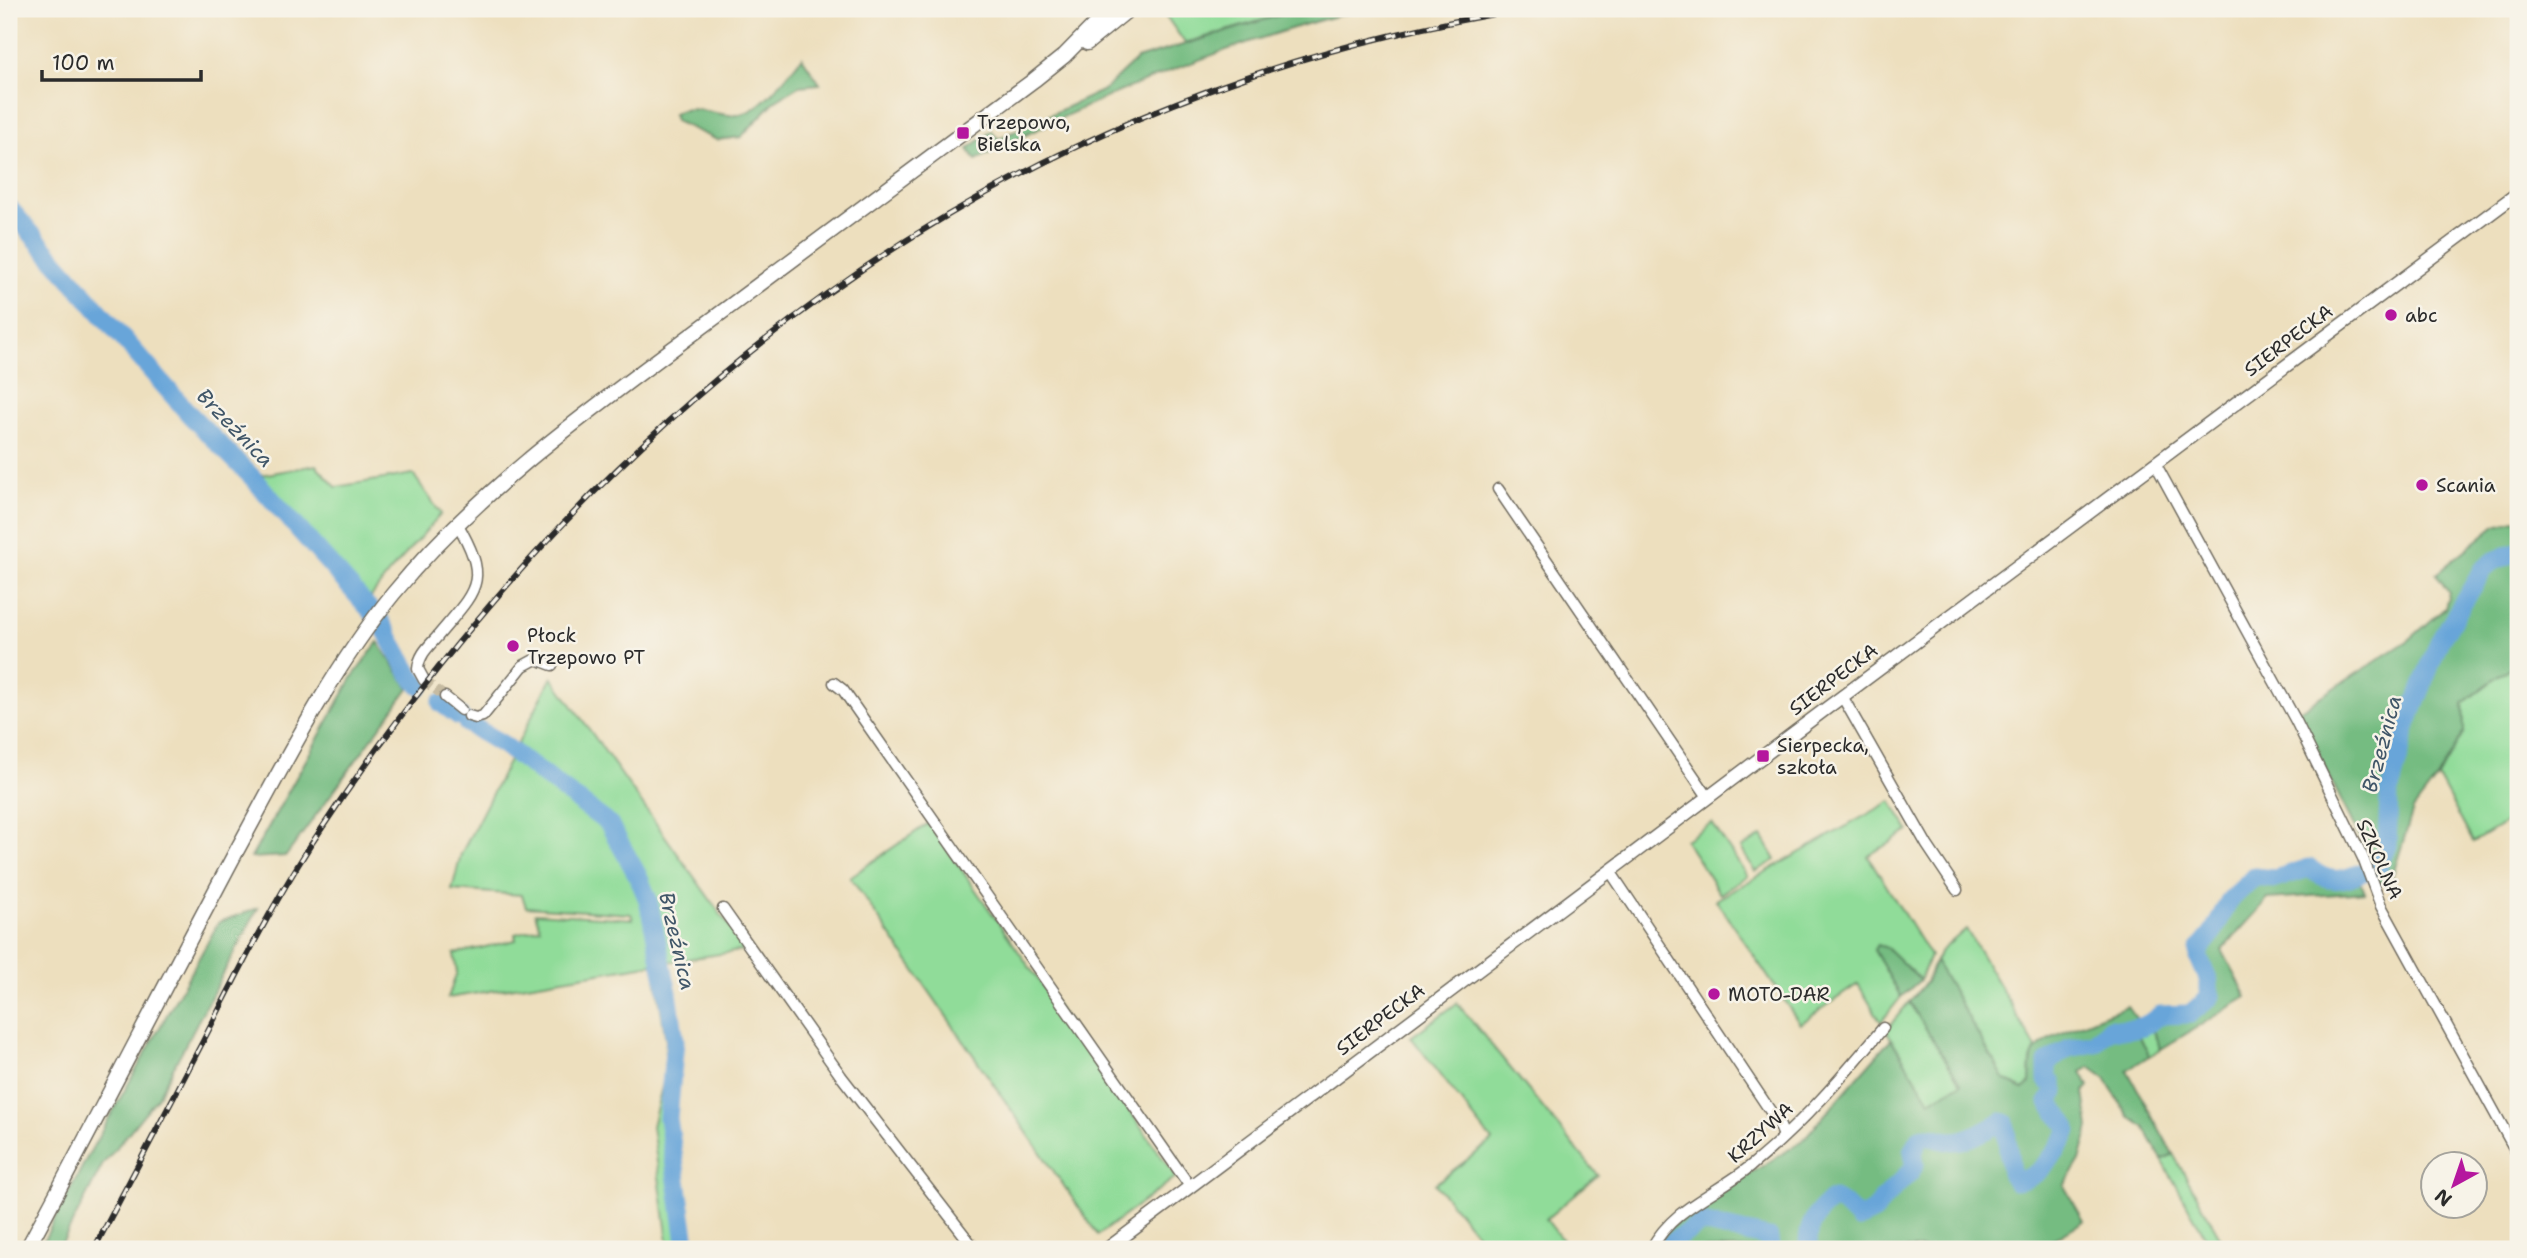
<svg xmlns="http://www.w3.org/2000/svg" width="2527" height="1258" viewBox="0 0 2527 1258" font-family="'Shantell Sans',sans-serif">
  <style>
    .green { fill: #90dc99; stroke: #5e8462; stroke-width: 2 }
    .forest { fill: #74bc81; stroke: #507456; stroke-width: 2 }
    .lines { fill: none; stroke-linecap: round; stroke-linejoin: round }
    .river { stroke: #67a5d9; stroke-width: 19 }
    .minor-tunnel { stroke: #c6bba1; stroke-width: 10; stroke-dasharray: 10 5; stroke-linecap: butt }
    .minor-casing { stroke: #6f6a5e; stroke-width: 13 }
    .tertiary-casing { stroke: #6f6a5e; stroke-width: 15 }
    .secondary-casing { stroke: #6f6a5e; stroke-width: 17 }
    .minor { stroke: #fff; stroke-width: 10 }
    .tertiary { stroke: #fff; stroke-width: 12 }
    .secondary { stroke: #fff; stroke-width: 14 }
    .rail-casing { stroke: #2b2b2b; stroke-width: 6 }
    .rail { stroke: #f7f3e8; stroke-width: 3.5; stroke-dasharray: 10; stroke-linecap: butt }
    .poi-dot { fill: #b5179e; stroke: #f7f3e8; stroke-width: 2.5 }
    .labels { text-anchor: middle; stroke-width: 5; stroke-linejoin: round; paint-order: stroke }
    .poi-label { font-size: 19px; fill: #2b2b2b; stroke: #f7f3e8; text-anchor: start }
    .street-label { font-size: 19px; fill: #2b2b2b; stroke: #f7f3e8 }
    .water-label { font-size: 21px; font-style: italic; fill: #405668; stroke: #f7f3e8 }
  </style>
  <rect width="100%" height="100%" fill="#f7f3e8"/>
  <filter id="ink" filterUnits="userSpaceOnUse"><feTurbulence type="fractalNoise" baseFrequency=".0143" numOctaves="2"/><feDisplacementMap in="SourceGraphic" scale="14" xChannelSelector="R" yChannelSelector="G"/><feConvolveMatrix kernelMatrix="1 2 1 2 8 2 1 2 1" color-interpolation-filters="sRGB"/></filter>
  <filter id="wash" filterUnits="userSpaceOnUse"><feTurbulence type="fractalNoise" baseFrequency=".00686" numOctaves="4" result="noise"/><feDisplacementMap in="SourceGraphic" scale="28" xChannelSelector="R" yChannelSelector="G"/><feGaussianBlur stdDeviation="1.57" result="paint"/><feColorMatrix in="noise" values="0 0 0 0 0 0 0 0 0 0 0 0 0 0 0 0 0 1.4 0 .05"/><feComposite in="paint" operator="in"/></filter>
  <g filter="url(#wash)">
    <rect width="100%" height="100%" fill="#eddfbe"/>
    <!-- green -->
    <g class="green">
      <polygon points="1161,9 1300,9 1185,43"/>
      <polygon points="316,465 336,487 413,474 441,514 389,573 368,601 256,476"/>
      <polygon points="2518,661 2518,750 2513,752 2512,770 2518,782 2518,815 2473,842 2438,777 2464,732 2463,703"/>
      <polygon points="552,677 746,950 667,962 678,1030 674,1120 694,1249 669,1249 652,1126 664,1079 666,1041 654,964 448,998 457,972 454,954 516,940 515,934 540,928 535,913 633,919 631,914 526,907 522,895 452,890 461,854"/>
      <polygon points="1891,801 1909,831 1868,856 1930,956 1920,980 1887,948 1874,950 1901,997 1881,1022 1858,984 1800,1024 1716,900"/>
      <polygon points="929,823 1176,1177 1098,1235 850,877"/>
      <polygon points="1712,823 1747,876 1720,894 1685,840"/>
      <polygon points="1762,836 1776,860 1755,872 1741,848"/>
      <polygon points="1966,929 2036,1048 2031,1060 2030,1083 2023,1089 2005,1080 1935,961 1941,951"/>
      <polygon points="1909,1002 1961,1084 1930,1102 1886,1030"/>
      <polygon points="1457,1003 1598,1175 1546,1219 1569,1249 1489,1249 1435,1184 1492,1141 1411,1037"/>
      <polygon points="2150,1025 2161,1049 2149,1056 2137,1030"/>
      <polygon points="2173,1154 2227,1249 2212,1249 2162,1160"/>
    </g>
    <!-- forest -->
    <g class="forest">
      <path d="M 1300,9 L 1363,9 C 1228,42 1099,96 976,160 L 968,149 L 992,131 L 998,139 L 1104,90 L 1137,59 Z"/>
      <path d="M 802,57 L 820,84 L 799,86 L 776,100 L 741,137 L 717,140 L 675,121 L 673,114 C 694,102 715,117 737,115 C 760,113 788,74 802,57 Z"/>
      <polygon points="2518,519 2518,661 2463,703 2464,732 2438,777 2413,810 2392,877 2378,885 2372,871 2370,858 2297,712 2409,640 2445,608 2449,593 2436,574 2496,525"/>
      <polygon points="378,642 409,688 286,856 251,858 352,678"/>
      <path d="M 2311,871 L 2317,880 L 2341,886 L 2362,876 L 2363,878 L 2361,883 L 2365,892 L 2268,899 L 2222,950 L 2247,997 L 2161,1049 L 2150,1025 L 2159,1018 L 2191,1016 L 2202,1006 L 2209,1004 L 2214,995 L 2211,990 L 2212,980 L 2201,955 C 2204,946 2209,943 2214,936 C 2220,928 2220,918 2229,912 C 2232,897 2242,890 2254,880 L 2284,880 L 2298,872 Z"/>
      <polygon points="258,908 157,1098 103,1164 59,1249 39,1249 90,1152 219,922"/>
      <polygon points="1877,944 1887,948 1920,980 1901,997 1874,950"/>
      <path d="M 1935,961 L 2005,1080 L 2023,1089 L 2030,1083 C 2031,1073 2029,1061 2035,1051 C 2043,1037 2109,1013 2127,1006 L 2141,1025 L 2130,1028 L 2110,1026 L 2095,1041 L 2068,1045 L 2044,1063 L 2043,1068 L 2045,1080 L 2052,1086 L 2046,1103 L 2053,1115 L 2066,1126 L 2067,1132 C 2052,1150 2042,1170 2019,1179 L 2016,1178 L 2006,1120 L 2003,1119 L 1953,1139 L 1930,1132 C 1906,1142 1917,1150 1911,1168 L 1881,1198 L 1875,1209 L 1858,1217 L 1846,1203 L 1830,1197 L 1815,1211 L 1806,1242 L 1807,1249 L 1773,1249 L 1774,1241 L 1771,1236 L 1700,1221 C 1685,1224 1672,1237 1663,1249 L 1655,1249 L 1665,1232 L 1692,1207 L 1724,1190 L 1801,1142 L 1891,1039 L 1930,1101 L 1961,1084 L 1909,1002 L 1926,982 Z"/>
      <path d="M 2111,1030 L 2131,1033 L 2137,1030 L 2149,1056 L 2127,1070 L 2173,1154 L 2162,1160 L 2144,1127 L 2128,1116 L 2105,1078 L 2090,1067 L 2081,1072 L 2089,1086 L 2084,1092 L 2089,1128 L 2080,1160 L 2064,1186 L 2084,1221 L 2037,1249 L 1811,1249 C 1809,1229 1819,1211 1835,1201 L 1858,1221 C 1869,1218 1909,1183 1915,1172 C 1921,1163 1911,1150 1920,1142 C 1930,1133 1940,1142 1951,1144 C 1968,1146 1986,1132 2000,1124 L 2003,1125 C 2005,1141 2006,1174 2018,1184 C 2045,1172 2057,1158 2071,1131 C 2069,1120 2058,1113 2053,1102 L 2057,1092 L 2055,1082 L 2050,1079 L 2049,1064 L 2069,1052 L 2096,1044 Z"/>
      <polygon points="1704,1226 1768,1240 1768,1249 1668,1249 1682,1238"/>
    </g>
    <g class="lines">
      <!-- river -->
      <g class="river">
        <polyline points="9,208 190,415 252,477 381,622 410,674 420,686"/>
        <polyline points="441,703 459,716"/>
        <polyline points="467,723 505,746 609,824 638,876 648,900 668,993 675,1041 668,1118 687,1249"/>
        <polyline points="1666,1249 1674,1240 1702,1223 1769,1238 1770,1249"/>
        <path d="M 1809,1249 C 1805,1229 1817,1209 1834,1199 L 1845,1205 L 1859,1219 L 1875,1211 L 1883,1199 L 1911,1171 L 1915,1164 L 1913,1152 L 1920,1138 C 1935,1134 1939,1142 1953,1141 C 1969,1141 1987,1129 2001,1122 L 2005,1123 L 2011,1173 L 2016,1181 C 2022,1180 2031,1177 2036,1173 C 2043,1169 2069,1136 2068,1129 C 2067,1124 2053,1108 2049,1102 L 2055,1091 L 2053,1083 L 2047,1080 L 2047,1063 L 2069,1048 L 2095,1043 L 2110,1028 C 2130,1031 2144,1029 2160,1015 L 2190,1014 C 2197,1007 2205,1003 2211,996 L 2209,990 L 2209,981 L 2199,958 L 2199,950 L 2212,934 L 2229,901 L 2254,877 L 2275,879 L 2309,868 C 2338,890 2347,875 2377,868 L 2387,846 L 2389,795 L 2407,725 L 2439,642 L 2483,570 L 2494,561 L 2518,551"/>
      </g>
    </g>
  </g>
  <g filter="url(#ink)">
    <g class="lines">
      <!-- minor-tunnel -->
      <polyline class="minor-tunnel" points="424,680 445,697"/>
      <!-- minor casing -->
      <g class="minor-casing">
        <g id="minor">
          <polyline points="2155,463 2296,721 2363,858 2381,906 2518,1155"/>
          <polyline points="1498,489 1708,797"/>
          <path d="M 424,680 L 418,669 C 419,655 428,647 437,637 C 477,589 491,582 457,523"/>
          <polyline points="834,683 843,690 1189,1185"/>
          <polyline points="1842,696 1927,845 1957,890"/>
          <polyline points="445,697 461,710"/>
          <polyline points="469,716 476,718 483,716 523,666 536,659 552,665"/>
          <polyline points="1610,871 1779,1124 1784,1136"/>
          <polyline points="723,909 841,1076 975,1249"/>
          <path d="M 1651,1249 C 1674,1206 1718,1194 1753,1164 C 1802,1124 1843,1076 1883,1028"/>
        </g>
      </g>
      <!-- tertiary casing -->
      <g class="tertiary-casing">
        <polyline id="tertiary" points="1107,1249 1827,708 2518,193"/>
      </g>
      <!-- secondary casing -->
      <g class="secondary-casing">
        <g id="secondary">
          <polyline points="1087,43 1129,9"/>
          <path d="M 27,1249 C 98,1117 166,983 237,850 C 285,762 330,672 393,594 C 479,489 589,411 698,330 C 810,247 922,164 1034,80 L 1064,56 L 1110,9"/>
        </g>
      </g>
      <!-- minor -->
      <use href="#minor" class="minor"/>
      <!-- tertiary -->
      <use href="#tertiary" class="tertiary"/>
      <!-- secondary -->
      <use href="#secondary" class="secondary"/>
      <!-- rail casing -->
      <g class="rail-casing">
        <path id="rail" d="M 94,1249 C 129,1182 165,1114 200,1047 C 235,979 269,910 310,846 C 597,407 997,91 1525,9"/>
      </g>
      <!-- rail -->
      <use href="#rail" class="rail"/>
    </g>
  </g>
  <!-- markers -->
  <g class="poi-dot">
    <rect x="956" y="126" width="14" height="14" rx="3.5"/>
    <circle cx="2391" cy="315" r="7"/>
    <circle cx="2422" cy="485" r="7"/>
    <circle cx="513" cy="646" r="7"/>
    <rect x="1756" y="749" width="14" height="14" rx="3.5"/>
    <circle cx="1714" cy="994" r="7"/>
  </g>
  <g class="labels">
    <!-- poi labels -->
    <g class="poi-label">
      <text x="977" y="129">Trzepowo,<tspan x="977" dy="22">Bielska</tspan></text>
      <text x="2405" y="322">abc</text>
      <text x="2436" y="492">Scania</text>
      <text x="527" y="642">Płock<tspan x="527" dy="22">Trzepowo PT</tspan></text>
      <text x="1777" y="752">Sierpecka,<tspan x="1777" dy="22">szkoła</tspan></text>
      <text x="1728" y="1001">MOTO-DAR</text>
    </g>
    <!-- street labels -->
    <g class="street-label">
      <text transform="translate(2288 340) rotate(-37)" y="7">SIERPECKA</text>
      <text transform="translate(1833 679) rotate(-37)" y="7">SIERPECKA</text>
      <text transform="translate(2380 859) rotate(66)" y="7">SZKOLNA</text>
      <text transform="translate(1380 1019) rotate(-37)" y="7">SIERPECKA</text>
      <text transform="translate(1760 1132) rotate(-42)" y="7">KRZYWA</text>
    </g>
    <!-- water labels -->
    <g class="water-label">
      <text transform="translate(235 428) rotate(46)" y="7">Brzeźnica</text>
      <text transform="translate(2382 744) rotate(-75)" y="7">Brzeźnica</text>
      <text transform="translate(677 941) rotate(77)" y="7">Brzeźnica</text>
    </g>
  </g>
  <!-- margin -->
  <rect width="2527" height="1258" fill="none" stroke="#f7f3e8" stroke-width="35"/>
  <!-- north arrow -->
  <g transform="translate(2454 1185) rotate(220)"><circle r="33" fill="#f7f3e8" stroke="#a5a39c" stroke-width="2"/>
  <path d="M0-5L12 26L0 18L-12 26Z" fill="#b5179e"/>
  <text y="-10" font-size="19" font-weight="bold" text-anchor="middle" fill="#2b2b2b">N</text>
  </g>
  <!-- scale -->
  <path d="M42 70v10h159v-10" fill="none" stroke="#2b2b2b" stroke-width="3.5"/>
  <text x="52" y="70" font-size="21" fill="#2b2b2b" stroke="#f7f3e8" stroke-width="5" paint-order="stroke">100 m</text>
</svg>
